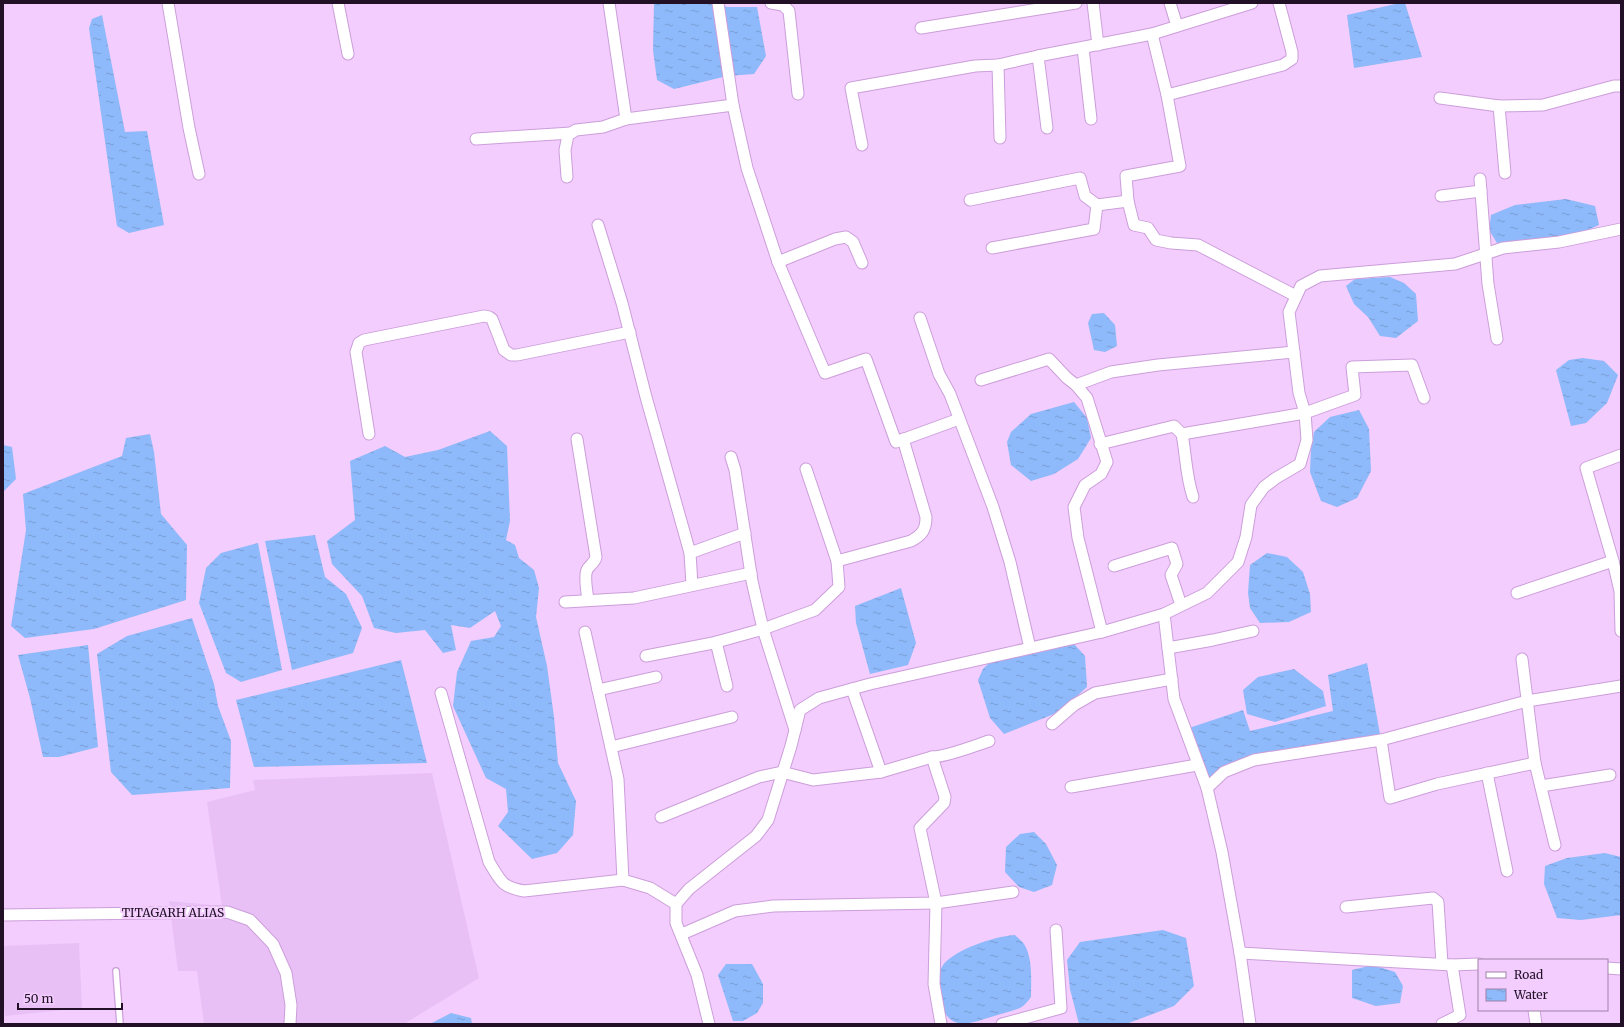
<svg xmlns="http://www.w3.org/2000/svg" width="1624" height="1027" viewBox="0 0 1624 1027" font-family="Merriweather,serif">
  <style>
    .built { fill: #e9c0f6 }
    .water { fill: url(#water-ripples) }
    .lines { fill: none; stroke-linecap: round; stroke-linejoin: round }
    .service-casing { stroke: #cc9eda; stroke-width: 8 }
    .minor-casing { stroke: #cc9eda; stroke-width: 13 }
    .service { stroke: #fff; stroke-width: 5.5 }
    .minor { stroke: #fff; stroke-width: 11 }
    .labels { text-anchor: middle; stroke-width: 4; stroke-linejoin: round; paint-order: stroke }
    .street-label { font-size: 12px; fill: #211026; stroke: #f3cdfe }
  </style>
  <defs>
    <pattern id="water-ripples" width="26" height="14" patternUnits="userSpaceOnUse"><rect width="26" height="14" fill="#8eb9fa"/><path d="M2 4q2-2 4 0t4 0M15 11q2-2 4 0t4 0" fill="none" stroke="#7a9ed6"/></pattern>
  </defs>
  <rect width="100%" height="100%" fill="#f3cdfe"/>
  <!-- built -->
  <g class="built">
    <polygon points="432,773 479,978 404,1024 204,1024 197,971 178,971 169,901 222,906 207,802 255,790 253,780"/>
    <polygon points="79,943 82,1008 5,1016 3,997 3,946"/>
  </g>
  <!-- water -->
  <g class="water">
    <polygon points="654,3 717,3 727,7 757,7 766,56 754,74 727,76 674,89 657,80 653,50"/>
    <polygon points="1400,3 1405,3 1422,57 1354,68 1347,15"/>
    <polygon points="102,15 125,132 147,131 164,225 129,233 117,226 89,28 92,19"/>
    <polygon points="1566,199 1595,206 1599,225 1574,236 1497,243 1489,230 1491,215 1515,205"/>
    <polygon points="1390,277 1404,283 1416,294 1418,321 1396,338 1380,336 1368,317 1354,304 1346,286 1355,279"/>
    <polygon points="1104,313 1115,325 1117,346 1105,352 1094,350 1088,323 1092,314"/>
    <polygon points="1583,358 1604,361 1618,375 1607,403 1586,423 1571,426 1556,370 1569,360"/>
    <polygon points="1074,402 1087,418 1091,438 1078,459 1054,474 1031,481 1011,465 1007,442 1011,432 1031,414"/>
    <polygon points="1359,410 1369,429 1371,471 1357,498 1337,507 1321,501 1310,472 1311,450 1314,432 1330,417"/>
    <polygon points="490,431 507,446 510,521 506,540 515,545 519,558 534,570 539,588 536,617 547,666 554,717 558,763 576,801 573,835 557,853 532,859 498,826 508,812 506,789 486,778 453,706 457,672 471,641 494,637 501,626 495,611 470,628 451,625 456,650 443,653 425,630 396,633 374,628 362,596 332,564 327,541 355,520 350,461 385,446 405,457 438,450"/>
    <polygon points="150,434 154,452 161,514 187,545 186,600 94,629 25,638 11,626 26,530 23,494 122,456 126,438"/>
    <polygon points="3,445 12,447 16,479 3,492"/>
    <polygon points="315,535 325,577 346,594 362,628 353,653 292,670 265,541"/>
    <polygon points="258,543 282,670 241,682 226,673 199,603 206,568 221,553"/>
    <polygon points="1267,553 1287,557 1303,572 1310,594 1311,612 1289,622 1260,623 1250,608 1248,593 1250,565"/>
    <polygon points="901,588 916,643 908,665 870,674 856,623 855,606"/>
    <polygon points="192,618 214,684 218,706 231,741 230,788 132,795 111,772 97,654 127,636"/>
    <polygon points="1074,644 1085,656 1087,687 1059,712 1004,734 990,718 978,680 983,669 989,663"/>
    <polygon points="88,645 98,747 59,757 43,757 30,698 18,655"/>
    <polygon points="401,660 427,763 254,767 236,700"/>
    <polygon points="1367,663 1380,734 1266,755 1208,781 1189,728 1243,710 1250,731 1333,711 1328,675"/>
    <polygon points="1294,669 1323,691 1326,706 1275,722 1247,714 1243,690 1258,677"/>
    <polygon points="1034,832 1046,844 1057,865 1052,885 1034,892 1019,887 1005,872 1006,847 1020,834"/>
    <polygon points="1605,853 1621,857 1621,915 1581,920 1557,918 1544,884 1545,866 1567,858"/>
    <polygon points="1163,930 1186,938 1194,986 1174,1006 1126,1024 1079,1024 1070,989 1067,960 1080,942"/>
    <path d="M 1015,935 C 1018,938 1022,941 1024,944 C 1033,958 1031,981 1031,997 C 1028,1001 1024,1006 1020,1008 C 1011,1012 1000,1014 991,1017 C 980,1020 969,1025 958,1023 C 938,1019 933,979 943,965 C 955,949 996,936 1015,935 Z"/>
    <polygon points="726,964 752,964 763,984 763,1003 757,1013 743,1021 733,1021 718,975"/>
    <polygon points="1373,965 1395,972 1403,986 1400,1003 1376,1006 1352,998 1352,970"/>
    <polygon points="451,1013 471,1018 472,1024 430,1024"/>
  </g>
  <g class="lines">
    <!-- service casing -->
    <g class="service-casing">
      <polyline id="service" points="116,971 120,1024"/>
    </g>
    <!-- minor casing -->
    <g class="minor-casing">
      <g id="minor">
        <polyline points="168,3 189,128 199,174"/>
        <polyline points="338,3 348,54"/>
        <polyline points="609,3 626,119 733,105"/>
        <polyline points="718,3 733,105 747,168 778,262 825,373 866,359 896,442 959,419"/>
        <polyline points="771,3 783,5 789,11 798,94"/>
        <polyline points="1093,3 1098,45"/>
        <polyline points="1170,3 1177,26"/>
        <polyline points="921,28 1076,3"/>
        <polyline points="1152,34 1167,95"/>
        <polyline points="1083,48 1091,119"/>
        <polyline points="1038,56 1047,128"/>
        <polyline points="998,65 1000,138"/>
        <polyline points="1440,98 1499,106 1543,105 1614,86 1621,86"/>
        <polyline points="1499,106 1505,173"/>
        <polyline points="476,139 571,133"/>
        <polyline points="862,145 851,88 975,66 998,65 1038,56 1152,34 1252,3"/>
        <polyline points="567,177 565,150 568,135 576,130 603,127 626,119"/>
        <polyline points="1480,179 1488,284 1497,339"/>
        <polyline points="1441,196 1481,191"/>
        <polyline points="970,200 1080,178 1085,196 1097,205"/>
        <polyline points="1128,201 1134,225 1148,228 1156,240 1171,243 1198,245 1296,296"/>
        <polyline points="598,225 622,303 646,397 690,553 745,533"/>
        <polyline points="992,248 1094,229 1097,205 1128,201 1126,176 1180,166 1167,95 1283,65 1292,59 1292,52 1279,3"/>
        <polyline points="778,262 835,239 846,237 853,242 862,263"/>
        <polyline points="920,318 939,374 950,394 993,507 1010,562 1030,648"/>
        <polyline points="981,380 1049,359 1067,378 1076,385 1087,398 1107,462 1101,474 1085,485 1074,507 1078,538 1102,632"/>
        <polyline points="1076,385 1111,372 1158,365 1294,352"/>
        <polyline points="369,434 356,352 359,343 364,340 484,316 489,317 492,319 504,350 511,355 517,355 630,332"/>
        <path d="M 1182,434 C 1186,455 1186,477 1193,497"/>
        <path d="M 577,439 L 596,557 C 595,563 589,565 587,570 C 584,576 587,593 588,600"/>
        <polyline points="1100,444 1174,426 1182,434 1305,413 1355,395 1352,367 1412,365 1424,398"/>
        <polyline points="1621,455 1586,468 1613,561 1620,591 1621,631"/>
        <polyline points="690,553 692,585"/>
        <path d="M 837,561 L 911,541 C 922,535 926,530 926,517 L 903,439"/>
        <polyline points="1114,566 1172,548 1177,564 1171,575 1181,605"/>
        <polyline points="1517,593 1613,561"/>
        <polyline points="565,602 634,598 751,573"/>
        <polyline points="1164,614 1174,699 1207,788 1222,852 1240,953 1250,1024"/>
        <polyline points="585,632 618,779 623,880"/>
        <polyline points="716,642 727,686"/>
        <polyline points="1168,648 1213,640 1253,631"/>
        <polyline points="646,656 713,643 763,629 752,581 735,470 731,457"/>
        <polyline points="1522,659 1535,763 1555,845"/>
        <polyline points="852,689 881,772"/>
        <polyline points="598,690 656,677"/>
        <path d="M 441,693 L 489,862 C 501,881 501,887 524,891 L 623,880 L 650,888 L 676,904"/>
        <polyline points="1052,724 1074,705 1095,693 1172,679"/>
        <polyline points="795,730 763,629 815,610 839,587 837,561 806,469"/>
        <polyline points="1381,740 1527,701 1621,686"/>
        <polyline points="611,747 732,717"/>
        <polyline points="932,757 945,797 944,803 920,828 936,903 934,984 941,1024"/>
        <polyline points="1487,773 1507,871"/>
        <polyline points="1541,786 1610,775"/>
        <polyline points="1071,787 1197,765"/>
        <polyline points="1207,788 1224,772 1254,760 1381,740 1390,798 1437,784 1535,763"/>
        <path d="M 661,817 L 759,777 L 782,772 L 813,780 L 881,772 L 932,757 C 946,757 974,746 989,741"/>
        <polyline points="1346,907 1433,898 1438,902 1442,964"/>
        <polyline points="3,915 227,912 250,920 273,944 286,973 291,1005 290,1024"/>
        <polyline points="682,934 735,911 773,906 936,903 1013,892"/>
        <polyline points="1240,953 1452,965 1479,964"/>
        <polyline points="1607,968 1621,969"/>
        <polyline points="1534,1010 1536,1024"/>
        <polyline points="709,1024 697,975 676,923 676,904 689,889 756,836 768,820 791,746 800,710 819,698 870,684 1102,632 1164,614 1207,593 1238,562 1246,537 1251,505 1264,487 1276,478 1300,464 1307,440 1305,413 1299,393 1289,312 1301,286 1320,276 1455,264 1503,248 1559,242 1621,229"/>
        <polyline points="1002,1024 1061,1008 1056,930"/>
        <polyline points="1442,1024 1460,1015 1452,965"/>
      </g>
    </g>
    <!-- service -->
    <use href="#service" class="service"/>
    <!-- minor -->
    <use href="#minor" class="minor"/>
  </g>
  <g class="labels">
    <!-- street labels -->
    <g class="street-label">
      <text x="173" y="917">TITAGARH ALIAS</text>
    </g>
  </g>
  <!-- border -->
  <rect width="1624" height="1027" fill="none" stroke="#211026" stroke-width="8"/>
  <!-- legend -->
  <rect x="1478" y="959" width="130" height="52" fill="#f3cdfe" stroke="#9f81a8"/>
  <rect x="1486" y="972" width="20" height="6" fill="#ffffff" stroke="#9f81a8"/>
  <text x="1514" y="979" font-size="12" fill="#211026">Road</text>
  <rect x="1486" y="989" width="20" height="12" fill="url(#water-ripples)" stroke="#9f81a8"/>
  <text x="1514" y="999" font-size="12" fill="#211026">Water</text>
  <!-- scale -->
  <path d="M18 1003v6h104v-6" fill="none" stroke="#211026" stroke-width="2"/>
  <text x="24" y="1003" font-size="12" fill="#211026" stroke="#f3cdfe" stroke-width="3" paint-order="stroke">50 m</text>
</svg>
